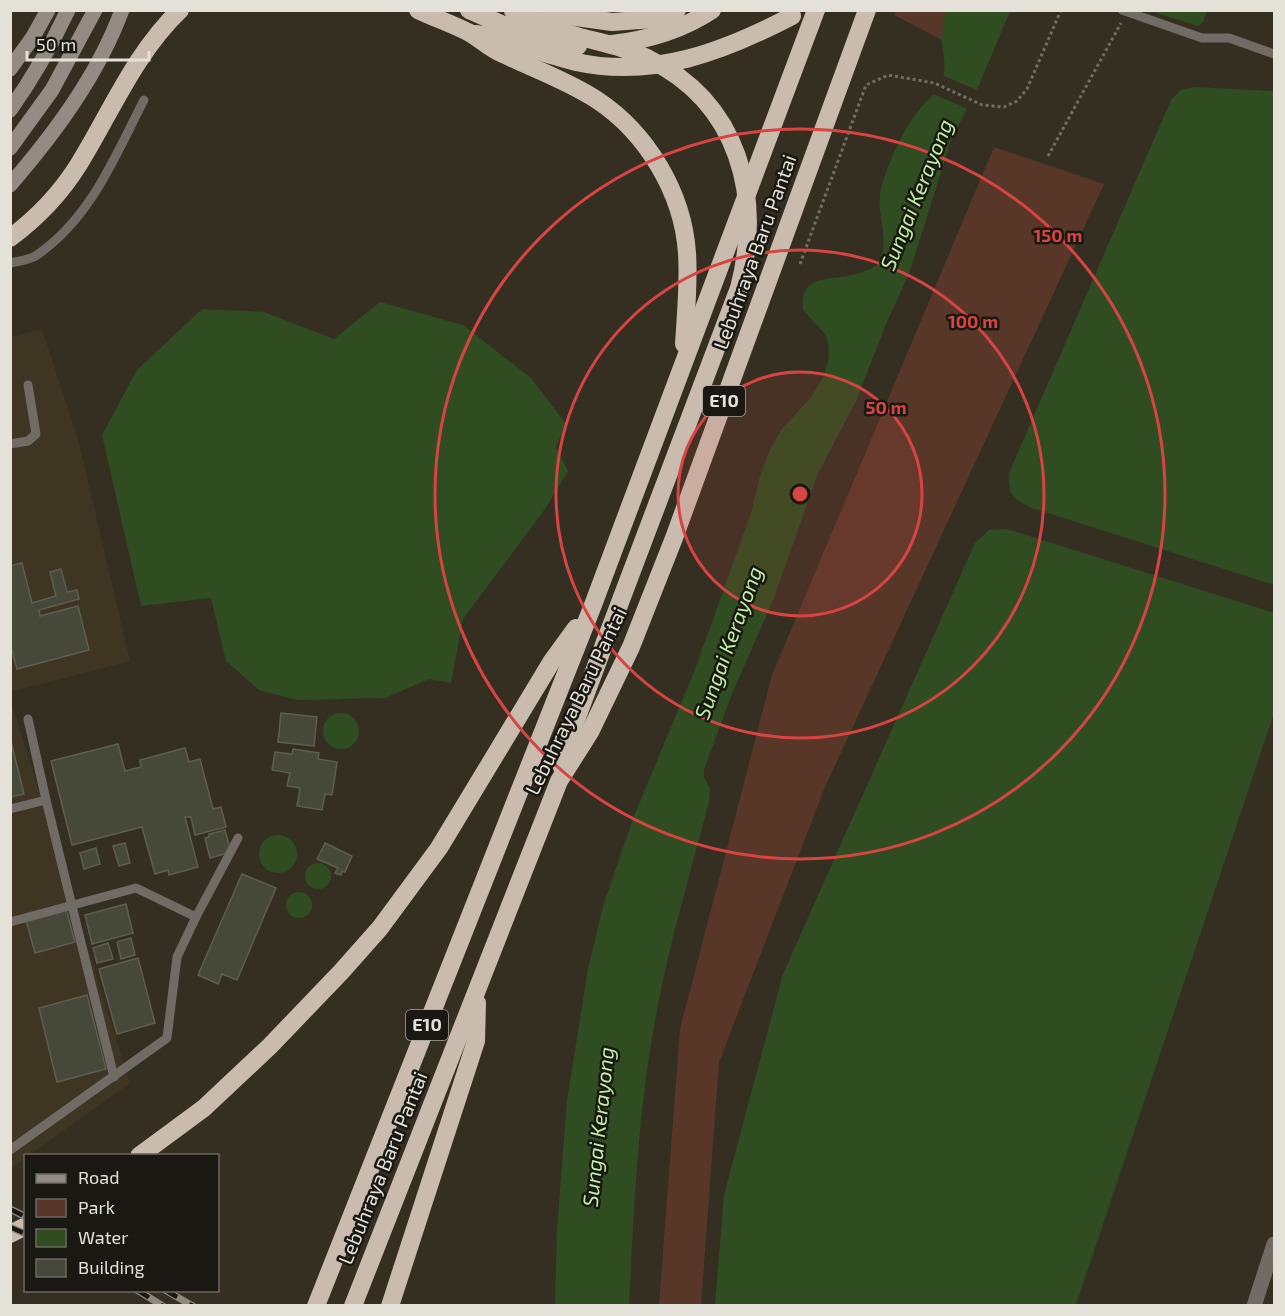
<svg xmlns="http://www.w3.org/2000/svg" width="1285" height="1316" viewBox="0 0 1285 1316" font-family="'Exo 2',sans-serif">
  <style>
    .built { fill: #3e3622 }
    .green { fill: #583729 }
    .water { fill: #2f4d20 }
    .pier { fill: #352f22 }
    .building { fill: #464839; stroke: #5d5e4f; stroke-width: 1.5 }
    .lines { fill: none; stroke-linecap: round; stroke-linejoin: round }
    .path { stroke: #726d61; stroke-width: 3; stroke-dasharray: 3 3; stroke-linecap: butt }
    .service { stroke: #706b65; stroke-width: 9 }
    .minor { stroke: #706b65; stroke-width: 15 }
    .secondary { stroke: #948b83; stroke-width: 15 }
    .motorway { stroke: #c9bbae; stroke-width: 18 }
    .rail-casing { stroke: #8d897e; stroke-width: 7 }
    .rail { stroke: #1a1812; stroke-width: 4.5; stroke-dasharray: 14; stroke-linecap: butt }
    .motorway-bridge { stroke: #c9bbae; stroke-width: 18 }
    .ring { fill: none; stroke: #d84442; stroke-width: 3 }
    .labels { text-anchor: middle; stroke-width: 5; stroke-linejoin: round; paint-order: stroke }
    .shield { fill: #1a1812; stroke: #a7a59d; stroke-width: 1.5 }
    .shield-label { font-size: 18px; font-weight: bold; fill: #e4e1d8 }
    .street-label { font-size: 20px; fill: #e4e1d8; stroke: #1a1812 }
    .water-label { font-size: 21px; font-style: italic; fill: #bef0a8; stroke: #1a1812 }
    .centre { fill: #d84442; stroke: #1a1812; stroke-width: 3 }
    .ring-label { font-size: 18px; text-anchor: middle; font-weight: bold; fill: #d84442; stroke: #1a1812; stroke-width: 5; stroke-linejoin: round; paint-order: stroke }
  </style>
  <rect width="100%" height="100%" fill="#352f22"/>
  <!-- built -->
  <g class="built">
    <polygon points="42,329 79,443 130,661 11,692 11,337"/>
    <polygon points="10,699 130,1083 29,1155 26,1156 25,1158 11,1169"/>
  </g>
  <!-- green -->
  <g class="green">
    <polygon points="896,11 946,11 942,40 894,15"/>
    <polygon points="994,147 1104,184 825,787 719,1062 701,1305 659,1305 680,1029 772,675"/>
  </g>
  <!-- water -->
  <g class="water">
    <path d="M 946,11 L 1010,11 L 980,83 L 951,140 L 909,274 L 886,324 L 856,401 L 817,476 L 774,598 L 732,694 L 704,769 L 704,777 L 710,789 L 709,802 C 691,871 670,940 657,1010 C 638,1107 634,1207 629,1305 L 555,1306 L 557,1230 L 567,1100 L 588,969 L 603,906 L 634,816 L 694,672 L 751,513 L 760,476 L 769,452 L 781,430 L 812,396 L 823,377 L 829,359 L 829,346 L 825,334 L 803,310 C 799,270 835,283 862,272 C 868,270 874,268 878,263 C 891,242 877,217 880,195 C 883,174 902,132 915,115 C 925,101 935,97 942,79 C 947,67 943,55 942,42 C 942,32 943,21 946,11 Z"/>
    <polygon points="1150,11 1207,11 1203,22 1198,26"/>
    <path d="M 1195,87 L 1274,91 L 1274,585 L 1029,507 C 1010,496 1009,494 1009,473 L 1171,100 L 1181,90 Z"/>
    <polygon points="380,302 463,325 531,378 566,424 556,447 568,471 545,509 463,619 451,683 429,679 385,698 297,700 259,690 226,661 211,598 141,606 102,435 137,370 202,309 264,312 334,339"/>
    <polygon points="1007,529 1274,613 1274,713 1076,1305 715,1305 724,1195 783,974 975,543 989,530"/>
    <circle cx="341" cy="731" r="18"/>
    <circle cx="278" cy="854" r="19"/>
    <circle cx="318" cy="876" r="13"/>
    <circle cx="299" cy="905" r="13"/>
  </g>
  <!-- pier -->
  <polygon class="pier" points="940,74 979,91 970,110 931,93"/>
  <!-- building -->
  <g class="building">
    <polygon points="22,563 32,603 56,596 50,572 61,569 67,592 77,590 79,599 39,610 40,616 78,606 89,650 17,669 10,643 10,566"/>
    <polygon points="281,713 317,717 314,746 278,742"/>
    <polygon points="10,737 24,794 10,797"/>
    <polygon points="118,744 125,771 141,767 140,760 185,748 189,762 200,759 213,809 221,807 226,827 195,835 191,817 185,817 198,867 169,875 168,870 155,874 142,827 72,845 51,761"/>
    <polygon points="293,749 319,753 318,759 337,762 332,795 325,794 322,810 297,806 300,788 287,786 290,773 272,770 275,752 292,754"/>
    <polygon points="225,830 231,852 210,858 205,838 209,837 209,834"/>
    <polygon points="125,843 130,863 119,866 113,846"/>
    <polygon points="325,843 352,856 345,872 342,871 341,875 335,873 338,868 317,859"/>
    <polygon points="96,848 100,864 84,869 80,853"/>
    <polygon points="242,874 276,888 237,980 222,974 218,984 198,975"/>
    <polygon points="126,904 133,933 92,944 85,915"/>
    <polygon points="66,909 75,942 35,953 26,920"/>
    <polygon points="131,938 135,955 121,959 117,942"/>
    <polygon points="108,943 113,959 97,963 93,948"/>
    <polygon points="138,958 155,1023 117,1034 99,969"/>
    <polygon points="87,995 106,1069 57,1082 39,1008"/>
  </g>
  <g class="lines">
    <!-- path -->
    <g class="path">
      <polyline points="1048,156 1121,23"/>
      <polyline points="800,264 866,85 888,75 934,83 982,105 1004,107 1017,101 1027,89 1061,10"/>
    </g>
    <!-- service -->
    <g class="service">
      <polyline points="1122,10 1202,38 1229,38 1274,54"/>
      <path d="M 10,263 C 19,261 30,260 37,255 C 91,218 115,156 144,100"/>
      <polyline points="10,444 28,441 36,434 28,385"/>
      <polyline points="46,800 114,1077"/>
      <polyline points="10,809 46,800 28,719"/>
      <polyline points="10,922 136,888 196,917"/>
      <polyline points="10,1150 167,1038 177,957 196,917 238,838"/>
    </g>
    <!-- minor -->
    <polyline class="minor" points="1254,1306 1274,1244"/>
    <!-- secondary -->
    <g class="secondary">
      <polyline points="10,69 33,37 48,10"/>
      <path d="M 10,110 C 33,78 51,46 68,10"/>
      <polyline points="10,148 52,90 95,10"/>
      <path d="M 10,185 C 55,133 98,75 122,10"/>
    </g>
    <!-- motorway -->
    <g class="motorway">
      <path d="M 418,10 C 435,18 452,24 468,32 C 481,39 490,49 503,54 C 534,69 568,81 597,100 C 647,133 683,193 687,253 C 689,283 686,313 684,344"/>
      <polyline points="513,11 540,12 612,22 654,19 677,10"/>
      <path d="M 475,34 C 484,35 493,35 502,38 C 511,40 519,45 528,48 C 544,53 560,58 576,62 C 654,79 725,51 792,16"/>
      <path d="M 10,238 C 37,218 61,193 79,164 C 111,112 135,53 180,10"/>
      <polyline points="562,767 570,736 605,642"/>
      <polyline points="139,1156 204,1108 270,1046 341,972 380,928 439,848 552,661 576,628"/>
      <polyline points="10,1234 26,1226"/>
      <polyline points="316,1306 593,605 816,10"/>
      <polyline points="353,1306 559,781 590,732 631,647 674,538 867,10"/>
      <polyline points="390,1306 476,1041 477,1003"/>
    </g>
    <!-- rail casing -->
    <g class="rail-casing">
      <g id="rail">
        <polyline points="10,1209 26,1217"/>
        <polyline points="10,1227 26,1234"/>
        <polyline points="137,1290 163,1306"/>
        <polyline points="165,1290 193,1306"/>
      </g>
    </g>
    <!-- rail -->
    <use href="#rail" class="rail"/>
    <!-- motorway-bridge -->
    <g class="motorway-bridge">
      <path d="M 469,10 C 505,26 540,42 578,46"/>
      <path d="M 515,12 C 533,21 551,29 570,34 C 596,42 624,46 649,59 C 739,103 763,196 739,288 L 605,642"/>
      <path d="M 612,44 C 647,40 682,30 712,10"/>
    </g>
  </g>
  <!-- distance rings -->
  <circle cx="800" cy="494" r="122" fill="#d84442" fill-opacity=".12"/>
  <g class="ring">
    <circle cx="800" cy="494" r="122"/>
    <circle cx="800" cy="494" r="244"/>
    <circle cx="800" cy="494" r="365"/>
  </g>
  <g class="labels">
    <!-- shield labels -->
    <g class="shield">
      <rect x="703" y="386" width="42" height="30" rx="4.5"/>
      <rect x="406" y="1010" width="42" height="30" rx="4.5"/>
    </g>
    <g class="shield-label">
      <text x="724" y="407">E10</text>
      <text x="427" y="1031">E10</text>
    </g>
    <!-- street labels -->
    <g class="street-label">
      <text transform="translate(755 252) rotate(-70)" y="7">Lebuhraya Baru Pantai</text>
      <text transform="translate(576 701) rotate(-64)" y="7">Lebuhraya Baru Pantai</text>
      <text transform="translate(383 1168) rotate(-68)" y="7">Lebuhraya Baru Pantai</text>
    </g>
    <!-- water labels -->
    <g class="water-label">
      <text transform="translate(917 195) rotate(-68)" y="7">Sungai Kerayong</text>
      <text transform="translate(729 643) rotate(-70)" y="7">Sungai Kerayong</text>
      <text transform="translate(599 1127) rotate(-84)" y="7">Sungai Kerayong</text>
    </g>
  </g>
  <circle cx="800" cy="494" r="9" class="centre"/>
  <g class="ring-label">
    <text x="1058" y="242">150 m</text>
    <text x="973" y="328">100 m</text>
    <text x="886" y="414">50 m</text>
  </g>
  <!-- border -->
  <rect width="1285" height="1316" fill="none" stroke="#e4e1d8" stroke-width="24"/>
  <!-- legend -->
  <rect x="24" y="1154" width="195" height="138" fill="#1a1812" stroke="#6b6861" stroke-width="1.5"/>
  <rect x="36" y="1174" width="30" height="9" fill="#948b83" stroke="#6b6861" stroke-width="1.5"/>
  <text x="78" y="1184" font-size="18" fill="#e4e1d8">Road</text>
  <rect x="36" y="1199" width="30" height="18" fill="#583729" stroke="#6b6861" stroke-width="1.5"/>
  <text x="78" y="1214" font-size="18" fill="#e4e1d8">Park</text>
  <rect x="36" y="1229" width="30" height="18" fill="#2f4d20" stroke="#6b6861" stroke-width="1.5"/>
  <text x="78" y="1244" font-size="18" fill="#e4e1d8">Water</text>
  <rect x="36" y="1259" width="30" height="18" fill="#464839" stroke="#6b6861" stroke-width="1.5"/>
  <text x="78" y="1274" font-size="18" fill="#e4e1d8">Building</text>
  <!-- scale -->
  <path d="M27 51v9h122v-9" fill="none" stroke="#e4e1d8" stroke-width="3"/>
  <text x="36" y="51" font-size="18" fill="#e4e1d8" stroke="#1a1812" stroke-width="4.5" paint-order="stroke">50 m</text>
</svg>
